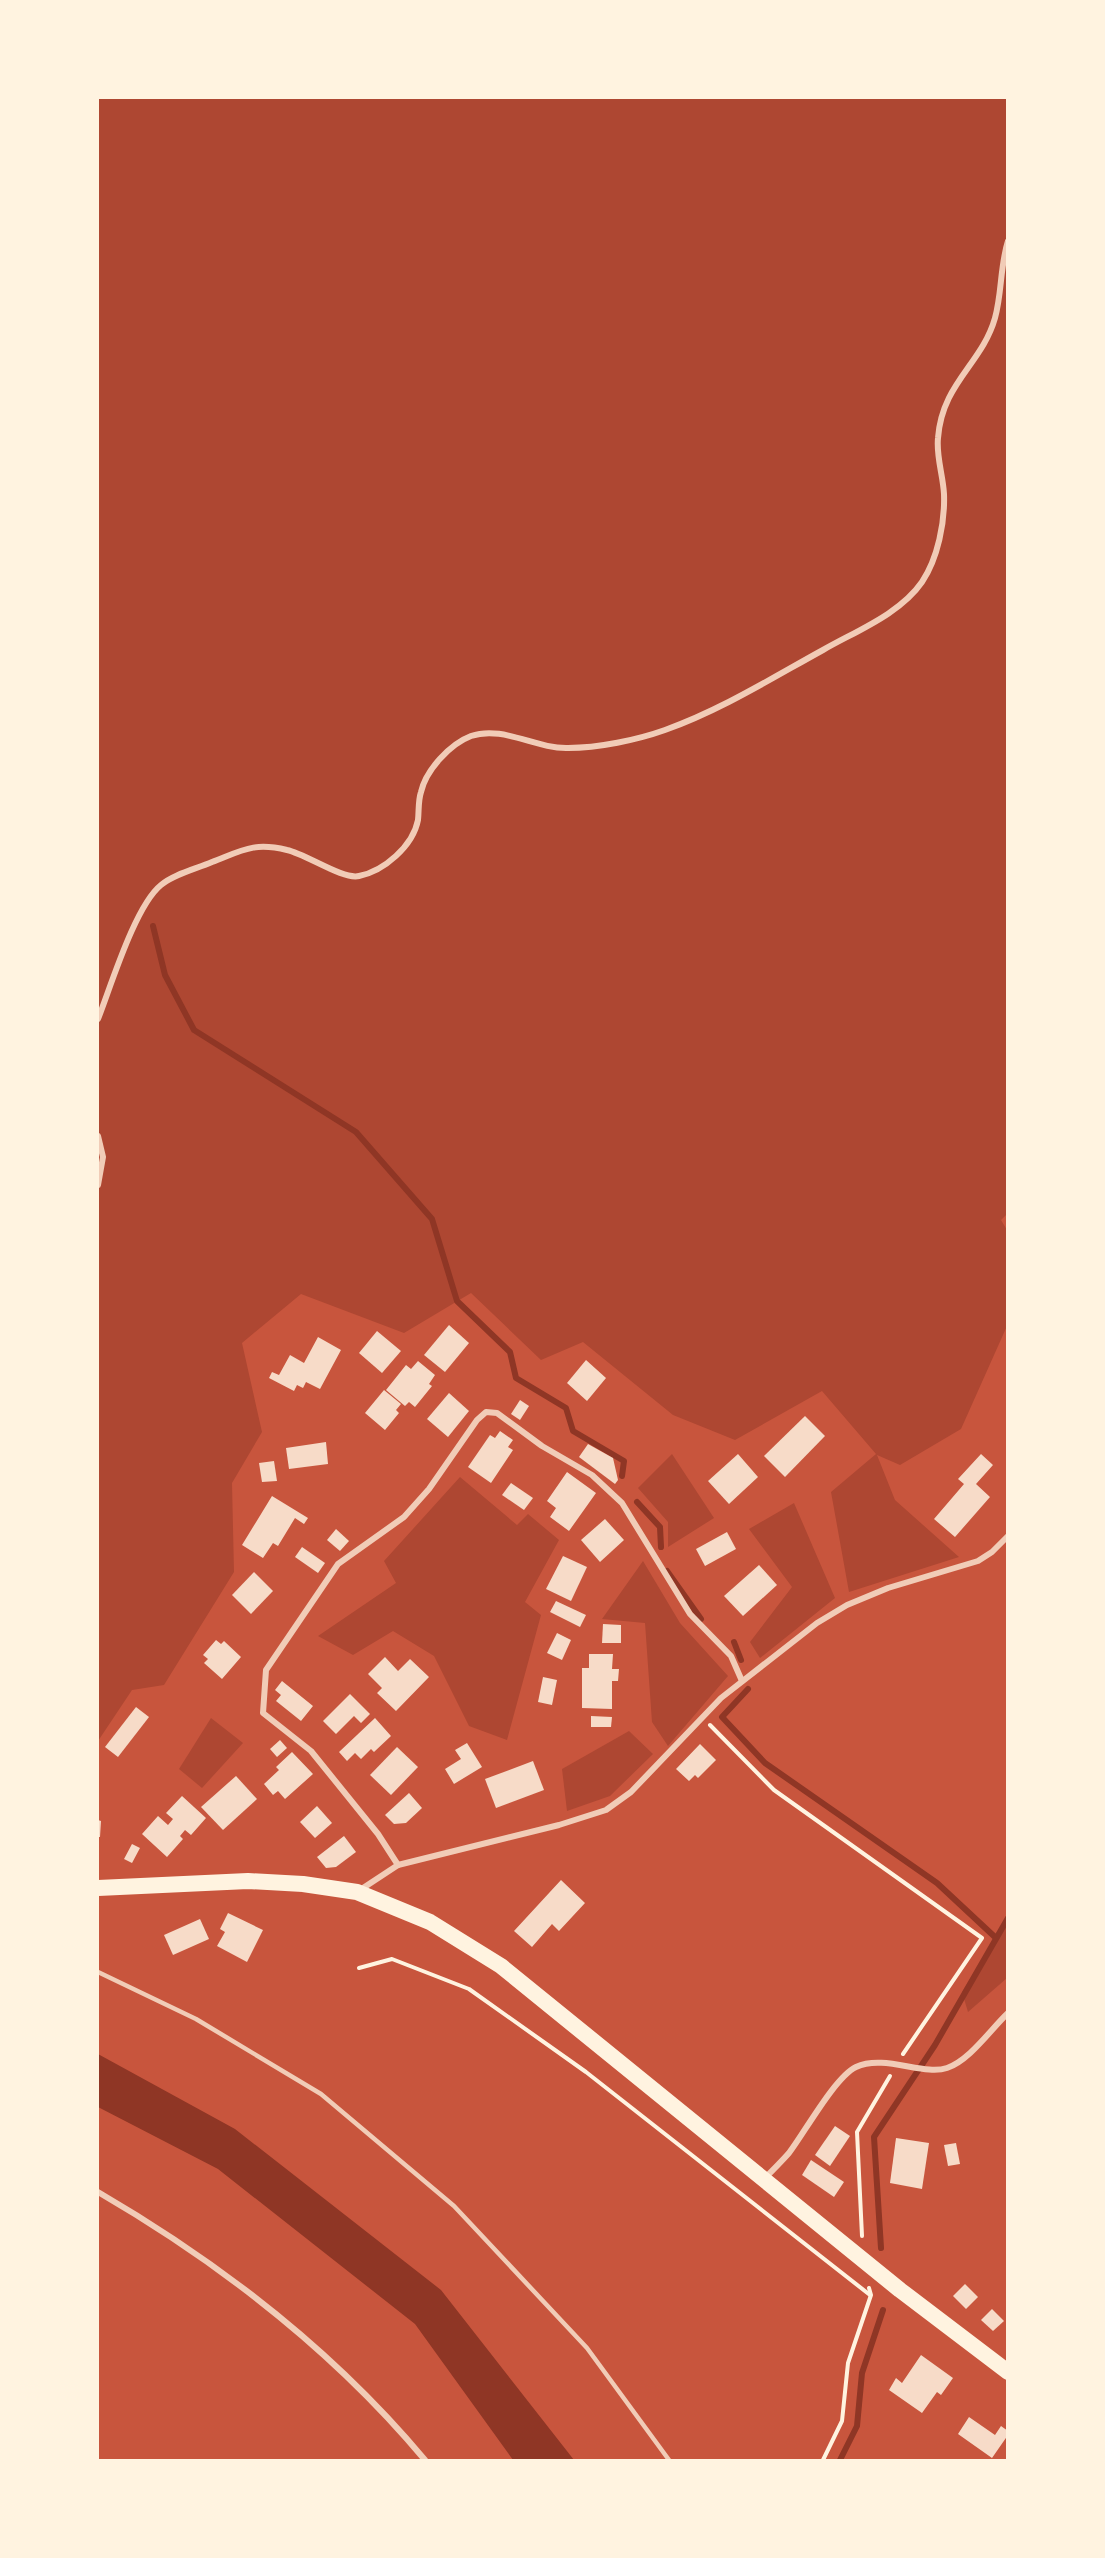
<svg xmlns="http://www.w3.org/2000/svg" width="1105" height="2558" viewBox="0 0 1105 2558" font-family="Commissioner,sans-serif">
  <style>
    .green { fill: #ae4732 }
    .water { fill: #8f3625 }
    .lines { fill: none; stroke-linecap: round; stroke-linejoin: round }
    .stream { stroke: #8f3625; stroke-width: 6 }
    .building { fill: #f7dbc8 }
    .path { stroke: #fff3e0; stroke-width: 4 }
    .service { stroke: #f1ccb7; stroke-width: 4.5 }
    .minor { stroke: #f1ccb7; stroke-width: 6 }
    .trunk { stroke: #fff3e0; stroke-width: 16 }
  </style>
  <rect width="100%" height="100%" fill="#c8553d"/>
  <!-- green -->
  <g class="green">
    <polygon points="98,98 1007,98 1008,1213 1001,1220 1007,1230 1007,1326 961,1429 900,1465 877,1455 895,1500 959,1557 849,1592 831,1492 876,1454 822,1391 735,1440 673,1415 583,1342 541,1360 471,1293 404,1333 301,1294 242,1343 262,1432 232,1483 234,1572 164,1685 132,1690 98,1741"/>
    <polygon points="672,1454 714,1518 668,1547 668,1522 638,1488"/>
    <polygon points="460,1477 517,1525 528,1514 559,1540 525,1602 541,1615 507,1740 469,1726 434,1656 393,1631 353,1655 318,1636 396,1583 384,1561"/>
    <polygon points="794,1503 835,1598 760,1658 750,1642 792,1587 749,1529"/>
    <polygon points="643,1561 680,1623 728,1676 668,1746 652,1722 645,1623 602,1619"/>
    <polygon points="211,1718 243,1743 202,1788 179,1769"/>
    <polygon points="629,1731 653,1754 610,1796 567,1811 562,1769"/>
    <polygon points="1007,1919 1007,1978 968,2012 962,1992"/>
  </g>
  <!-- water -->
  <polygon class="water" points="98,2054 235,2129 441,2290 574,2460 513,2460 415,2324 218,2169 98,2107"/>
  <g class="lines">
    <!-- stream -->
    <g class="stream">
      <polyline points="153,926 165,975 194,1030 356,1132 432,1219 457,1301 510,1352 516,1378 566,1408 573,1431 624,1461 622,1476"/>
      <polyline points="637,1502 660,1527 661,1547"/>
      <polyline points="667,1571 701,1619"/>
      <polyline points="734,1642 741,1660"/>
      <polyline points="748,1689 722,1717 765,1763 937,1883 996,1938"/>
      <polyline points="881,2248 874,2137 935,2045 1008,1918"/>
      <polyline points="840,2460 857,2426 862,2373 883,2310"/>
    </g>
  </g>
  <!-- building -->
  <g class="building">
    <polygon points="449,1325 469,1343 445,1372 424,1355"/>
    <polygon points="377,1331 401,1351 382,1373 359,1353"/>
    <polygon points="318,1337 341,1350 320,1389 306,1382 303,1388 297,1385 294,1391 269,1378 272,1372 279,1375 290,1355 304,1363"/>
    <polygon points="586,1360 606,1378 587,1401 567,1383"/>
    <polygon points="418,1361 435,1375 429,1384 432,1386 415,1407 409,1402 405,1406 386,1390 406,1365 411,1369"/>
    <polygon points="384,1390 401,1404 396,1410 399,1413 385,1430 365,1413"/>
    <polygon points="449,1393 469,1411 448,1437 427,1419"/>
    <polygon points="520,1400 529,1406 520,1420 511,1414"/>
    <polygon points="805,1416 825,1436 785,1477 764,1456"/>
    <polygon points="500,1431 513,1440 508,1447 513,1450 491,1483 468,1467 490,1435 495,1438"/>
    <polygon points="326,1442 328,1464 289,1469 286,1448"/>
    <polygon points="588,1444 613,1458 618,1480 615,1484 579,1457"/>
    <polygon points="738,1454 758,1477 729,1504 708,1481"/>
    <polygon points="981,1454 993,1465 976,1484 990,1497 955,1537 934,1519 964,1484 958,1479"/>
    <polygon points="274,1461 277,1481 262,1482 259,1463"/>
    <polygon points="567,1472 596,1493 569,1531 550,1517 556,1508 547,1501"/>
    <polygon points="511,1483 533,1498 524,1510 502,1495"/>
    <polygon points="272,1496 308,1518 304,1524 295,1518 278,1546 273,1543 263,1558 242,1545"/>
    <polygon points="605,1519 624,1540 600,1562 581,1540"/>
    <polygon points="336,1529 349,1541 340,1551 327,1540"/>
    <polygon points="727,1532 736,1549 705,1566 696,1549"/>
    <polygon points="302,1547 325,1563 318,1573 295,1557"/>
    <polygon points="563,1556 587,1567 571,1601 546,1589"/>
    <polygon points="759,1565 777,1585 743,1616 724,1596"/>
    <polygon points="254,1572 273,1591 251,1614 232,1595"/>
    <polygon points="556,1601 586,1615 580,1627 550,1612"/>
    <polygon points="603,1624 621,1625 621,1643 602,1643"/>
    <polygon points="557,1633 571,1640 562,1660 547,1653"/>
    <polygon points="216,1640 221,1644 224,1641 241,1657 222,1679 204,1663 208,1659 203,1655"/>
    <polygon points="589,1654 613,1654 612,1669 619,1669 618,1681 612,1681 612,1709 582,1708 582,1668 589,1668"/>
    <polygon points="385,1657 398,1671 410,1659 429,1677 396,1711 377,1693 382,1688 368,1674"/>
    <polygon points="543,1677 557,1680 552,1705 538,1702"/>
    <polygon points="282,1681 313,1706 301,1721 276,1701 281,1695 275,1690"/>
    <polygon points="350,1694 370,1714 361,1723 354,1716 336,1734 323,1721"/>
    <polygon points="136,1707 149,1717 118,1757 105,1747"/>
    <polygon points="591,1716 612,1717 611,1727 591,1727"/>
    <polygon points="375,1718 391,1736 374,1752 371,1749 361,1759 355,1753 347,1761 339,1752"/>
    <polygon points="280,1740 287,1748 277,1757 270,1749"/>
    <polygon points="467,1743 482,1767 454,1784 445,1769 461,1759 455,1750"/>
    <polygon points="700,1744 716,1760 698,1778 695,1775 689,1781 676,1769"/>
    <polygon points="397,1747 418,1767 391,1795 370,1775"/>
    <polygon points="292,1752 313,1774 285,1799 278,1791 273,1795 264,1784 279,1770 276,1767"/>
    <polygon points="533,1761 544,1790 496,1808 485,1779"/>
    <polygon points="236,1776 257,1799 223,1830 201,1807"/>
    <polygon points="409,1793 422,1808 406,1823 394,1824 385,1815"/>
    <polygon points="182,1796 206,1818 191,1835 185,1830 180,1836 183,1839 167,1857 142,1834 158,1816 168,1825 173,1819 166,1813"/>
    <polygon points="317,1806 332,1823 315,1838 300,1822"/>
    <polygon points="98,1820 101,1821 100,1837 98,1837"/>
    <polygon points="344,1836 356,1852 336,1867 326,1868 317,1857"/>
    <polygon points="132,1844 140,1848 132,1863 124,1859"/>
    <polygon points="561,1880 585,1903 559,1931 552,1924 532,1947 514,1931"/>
    <polygon points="228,1913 263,1930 247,1962 217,1946 225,1932 220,1929"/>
    <polygon points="200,1919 209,1939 173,1955 164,1935"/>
    <polygon points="835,2126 850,2136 830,2166 815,2155"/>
    <polygon points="896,2138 929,2143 922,2189 890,2183"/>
    <polygon points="956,2143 960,2164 948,2166 944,2145"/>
    <polygon points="811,2160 844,2182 834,2197 802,2175"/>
    <polygon points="965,2284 978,2297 966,2309 953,2296"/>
    <polygon points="992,2309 1004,2321 993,2331 981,2320"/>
    <polygon points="921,2355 953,2378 941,2395 937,2392 922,2413 889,2390 896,2378 902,2383"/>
    <polygon points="969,2417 995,2435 1001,2426 1008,2431 1008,2435 992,2458 958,2434"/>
  </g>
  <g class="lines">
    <!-- path -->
    <g class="path">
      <polyline points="710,1725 774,1790 982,1938 903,2054"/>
      <polyline points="359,1968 392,1959 469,1989 586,2072 870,2295"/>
      <polyline points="862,2236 857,2132 890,2076"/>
      <polyline points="823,2460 842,2421 848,2363 871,2295 869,2288"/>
    </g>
    <!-- service -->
    <polyline class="service" points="98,1972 196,2019 321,2094 454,2206 587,2348 669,2460"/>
    <!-- minor -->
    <g class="minor">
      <path d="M 98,1019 C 111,986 135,906 161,885 C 174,874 196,869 212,862 C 243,850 254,842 287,850 C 306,854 343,880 359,876 C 384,871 413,846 418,820 C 419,811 418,801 421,792 C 426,770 450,744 471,736 C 503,725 535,749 568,748 C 598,748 637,740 665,730 C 721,710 772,678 823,650 C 856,631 900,614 922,582 C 938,558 945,522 944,494 C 943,475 936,456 938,438 C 942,383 982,364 995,318 C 1002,293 1000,266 1008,241"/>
      <polyline points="98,1136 103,1157 98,1185"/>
      <polyline points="398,1865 378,1834 311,1751 263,1713 266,1670 338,1564 404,1517 429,1489 477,1420 486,1412 497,1413 542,1446 592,1475 622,1503 690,1614 731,1656 742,1681"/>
      <polyline points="360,1890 398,1865 559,1825 606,1810 631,1792 721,1698 817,1623 847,1605 888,1588 978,1561 992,1552 1008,1536"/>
      <path d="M 764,2179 C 772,2171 781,2162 789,2153 C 805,2132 835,2077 856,2067 C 884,2054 924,2076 947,2068 C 970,2060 990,2030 1008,2013"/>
      <path d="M 98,2192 C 220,2263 334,2351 425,2460"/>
    </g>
    <!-- trunk -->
    <polyline class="trunk" points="98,1888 248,1881 303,1884 357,1892 430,1922 501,1966 900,2290 1008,2372"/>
  </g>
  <!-- border -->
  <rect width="1105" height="2558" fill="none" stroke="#fff3e0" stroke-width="198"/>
</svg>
